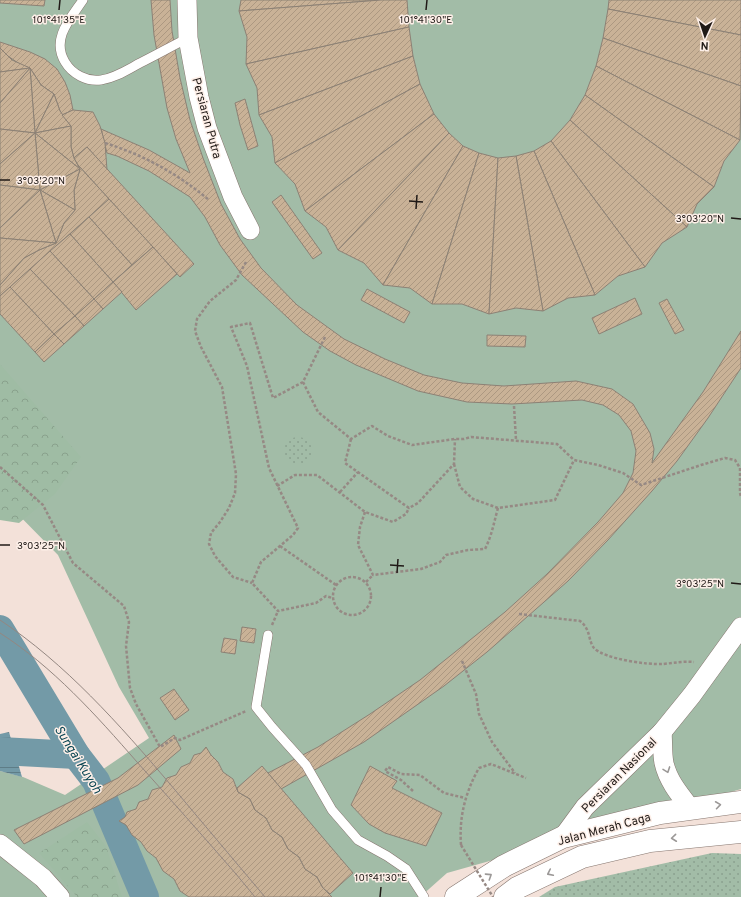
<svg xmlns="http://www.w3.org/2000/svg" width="741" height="897" viewBox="0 0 741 897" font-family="Overpass,sans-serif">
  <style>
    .grass { fill: #a2bca7 }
    .forest { fill: url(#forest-crowns) }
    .park { fill: url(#park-dots) }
    .water { fill: url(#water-rules) }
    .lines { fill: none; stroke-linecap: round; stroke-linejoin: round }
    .river { stroke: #739aa7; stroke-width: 28 }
    .building { fill: url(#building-hatch); stroke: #8c8175 }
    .service-casing { stroke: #86766f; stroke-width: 10 }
    .minor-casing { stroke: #86766f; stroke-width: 20 }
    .tertiary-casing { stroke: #86766f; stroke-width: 23 }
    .path { stroke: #968984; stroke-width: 2.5; stroke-dasharray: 3 2; stroke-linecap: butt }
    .service { stroke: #fff; stroke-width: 9 }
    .minor { stroke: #fff; stroke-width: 19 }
    .tertiary { stroke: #fff; stroke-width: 22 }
    .tram { stroke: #948781; stroke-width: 1 }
    .path-bridge { stroke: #968984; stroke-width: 2.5; stroke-dasharray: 3 2; stroke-linecap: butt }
    .oneway { stroke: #9b9897 }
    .ticks { fill: none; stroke: #201a17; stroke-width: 1.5 }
    .labels { text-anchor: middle; stroke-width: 3; stroke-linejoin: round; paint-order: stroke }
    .street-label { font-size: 12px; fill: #201a17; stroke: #fdefe8 }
    .water-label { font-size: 13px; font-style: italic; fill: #084452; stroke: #fdefe8 }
    .ticks-label { font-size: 10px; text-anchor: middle; fill: #201a17; stroke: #fdefe8; stroke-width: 3; stroke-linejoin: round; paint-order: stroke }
  </style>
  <defs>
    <pattern id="forest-crowns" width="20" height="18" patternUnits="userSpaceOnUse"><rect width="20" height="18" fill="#9fbca4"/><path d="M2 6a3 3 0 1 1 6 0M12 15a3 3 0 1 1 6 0" fill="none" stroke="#89a18c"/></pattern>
    <pattern id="park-dots" width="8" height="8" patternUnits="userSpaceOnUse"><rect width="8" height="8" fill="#a2bca7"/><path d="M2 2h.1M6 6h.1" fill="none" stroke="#8ba18f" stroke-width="1.8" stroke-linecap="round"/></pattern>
    <pattern id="water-rules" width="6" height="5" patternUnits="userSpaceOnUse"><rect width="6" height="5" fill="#739aa7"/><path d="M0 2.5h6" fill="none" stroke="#5e7d87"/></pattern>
    <pattern id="building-hatch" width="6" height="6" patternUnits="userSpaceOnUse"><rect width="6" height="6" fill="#c9b297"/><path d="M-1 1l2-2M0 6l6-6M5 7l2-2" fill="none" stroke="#ac9881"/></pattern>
  </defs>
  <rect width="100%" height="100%" fill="#f3e1d9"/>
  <!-- grass -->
  <polygon class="grass" points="0,0 741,0 741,789 660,813 447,873 420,897 0,897 0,771 23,777 65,795 149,738 119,687 58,555 0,496"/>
  <!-- forest -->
  <g class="forest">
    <polygon points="0,364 81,457 55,494 19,523 0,520"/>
    <polygon points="87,822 106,846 122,897 77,897 39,853"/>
  </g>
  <!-- park -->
  <g class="park">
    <circle cx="298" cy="451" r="14"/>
    <polygon points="712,853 741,854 741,897 539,897 555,887"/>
  </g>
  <!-- water -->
  <polygon class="water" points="9,732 22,777 0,771 0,734"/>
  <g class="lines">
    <!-- river -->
    <g class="river">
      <polyline points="0,629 76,755 96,781 145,897"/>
      <polyline points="0,751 76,755"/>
    </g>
  </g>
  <!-- building -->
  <g class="building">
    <polygon points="0,0 45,0 44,6 0,3"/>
    <polygon points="151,0 170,0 172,31 180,78 190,120 203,158 221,204 240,239 261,268 297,305 344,339 385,359 424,375 462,383 504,386 576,381 612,389 633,404 650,433 654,449 652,463 703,392 741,331 741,368 708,418 677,461 652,491 608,540 568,581 487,652 444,686 364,742 281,789 268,773 318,747 370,714 420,680 505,612 547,574 598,522 623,493 633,473 636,451 631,431 619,415 603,405 582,400 512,404 467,402 418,391 356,365 330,351 303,332 242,275 220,245 205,217 190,197 149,171 117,156 107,153 101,129 149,150 190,173 176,139 167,108 154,35"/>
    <polygon points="241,0 381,0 239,11"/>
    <polygon points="381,0 407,0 409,27 246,64 247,37 239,11"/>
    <polygon points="609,0 741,0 741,35 608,9"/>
    <polygon points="608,9 741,35 741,86 603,38"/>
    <polygon points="409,27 413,56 259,115 257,88 246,64"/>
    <polygon points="603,38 741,86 740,140 596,66"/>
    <polygon points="0,42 30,52 45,59 57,69 65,82 70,95 73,110 62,115 60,111 54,94 41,85 30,68 21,65 5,54 0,48"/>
    <polygon points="0,48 12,60 30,68 0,72"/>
    <polygon points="413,56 420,84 275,163 272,137 259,115"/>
    <polygon points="596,66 740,140 724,161 714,187 585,95"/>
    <polygon points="30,68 41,85 54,94 35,133"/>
    <polygon points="30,68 35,133 0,129 0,103"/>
    <polygon points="30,68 0,103 0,72"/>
    <polygon points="420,84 434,114 305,211 295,184 275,163"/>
    <polygon points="54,94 60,111 71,126 35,133"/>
    <polygon points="585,95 714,187 697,204 687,227 570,120"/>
    <polygon points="245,99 258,146 248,150 240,125 235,103"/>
    <polygon points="73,110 93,112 100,126 105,143 107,170 87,147 74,158 71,147 71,126 62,115"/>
    <polygon points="434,114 449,133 338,250 326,227 305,211"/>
    <polygon points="570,120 687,227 662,243 645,267 551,141"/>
    <polygon points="71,126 71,147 74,158 80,169 35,133"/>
    <polygon points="0,129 35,133 0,164"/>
    <polygon points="35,133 80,169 40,190"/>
    <polygon points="35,133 40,190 0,185 0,164"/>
    <polygon points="449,133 463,146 383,285 364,263 338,250"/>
    <polygon points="551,141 645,267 618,276 595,295 534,151"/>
    <polygon points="463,146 479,153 432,304 410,288 383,285"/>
    <polygon points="87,147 194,264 180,277 78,165 74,158"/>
    <polygon points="534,151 595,295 568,298 543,311 516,156"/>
    <polygon points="479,153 498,158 489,314 462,304 432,304"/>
    <polygon points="516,156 543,311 516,308 489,314 498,158"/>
    <polygon points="78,165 109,199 0,296 0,285 24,258 39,250 56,243 64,223 75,210 74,190 80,169"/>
    <polygon points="80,169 74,190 75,210 40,190"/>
    <polygon points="0,185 40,190 0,228"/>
    <polygon points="40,190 75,210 64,223 56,243"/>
    <polygon points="40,190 56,243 0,238 0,228"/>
    <polygon points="281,195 322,253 313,259 272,202"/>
    <polygon points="109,199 153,247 132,265 89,217"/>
    <polygon points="89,217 132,265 113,282 70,234"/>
    <polygon points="70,234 113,282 94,299 50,251"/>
    <polygon points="0,238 56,243 39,250 24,258 0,285"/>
    <polygon points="153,247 177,274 136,310 113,282"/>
    <polygon points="50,251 94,299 75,316 30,269"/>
    <polygon points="30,269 75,316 54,334 10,287"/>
    <polygon points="113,282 122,292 103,309 94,299"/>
    <polygon points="10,287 54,334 35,352 0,314 0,296"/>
    <polygon points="367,289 410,312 404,323 361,300"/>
    <polygon points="635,298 642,314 599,334 592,318"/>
    <polygon points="94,299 103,309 84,326 75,316"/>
    <polygon points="667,299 684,330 675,334 659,303"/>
    <polygon points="75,316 84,326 64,344 54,334"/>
    <polygon points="54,334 64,344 44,362 35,352"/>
    <polygon points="487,335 526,336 525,347 487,346"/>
    <polygon points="242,627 256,629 254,643 240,641"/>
    <polygon points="224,638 237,640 235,654 221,652"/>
    <polygon points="174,689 189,710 175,720 160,698"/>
    <polygon points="174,735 181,749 138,785 24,844 14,830 118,778"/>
    <polygon points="206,747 211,755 218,762 223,772 233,779 238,792 250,799 255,810 266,818 272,830 282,837 288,849 299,857 305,869 317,877 323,888 332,897 189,897 180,891 174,879 163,871 156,858 147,851 141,842 132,835 126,825 119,821 125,817 127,812 136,809 139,802 148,799 152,790 162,787 167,778 176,775 181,767 190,763 194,755 201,753"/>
    <polygon points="262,766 353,873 330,894 323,888 317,877 305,869 299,857 288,849 282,837 272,830 266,818 255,810 250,799 238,792 237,788"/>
    <polygon points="370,766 397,781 392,788 442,813 426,846 385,833 369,824 351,805"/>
  </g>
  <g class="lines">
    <!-- service casing -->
    <g class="service-casing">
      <g id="service">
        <path d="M 83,0 C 70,19 51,39 65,62 C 72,74 87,82 101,80 C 115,78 127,70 140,63 C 156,55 172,46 188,38"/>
        <polyline points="268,635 256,707 272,727 306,765 332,810 358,840 387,856 406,869 424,897"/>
      </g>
    </g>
    <!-- minor casing -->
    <g class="minor-casing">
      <g id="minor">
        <polyline points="187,0 188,38 199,97 207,128 233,197 250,230"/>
        <path d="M 662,732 C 663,742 662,753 664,763 C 668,781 680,795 691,809"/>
        <polyline points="563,837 585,807 662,732 692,695 741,627"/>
        <polyline points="0,844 43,878 60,897"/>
      </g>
    </g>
    <!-- tertiary casing -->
    <g class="tertiary-casing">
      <g id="tertiary">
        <polyline points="456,897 504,866 563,837 660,813 741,802"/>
        <polyline points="505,897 517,888 582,857 650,841 741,832"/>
      </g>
    </g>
    <!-- path -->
    <g class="path">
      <path d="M 105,143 C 144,155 178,174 209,200"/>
      <polyline points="246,262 236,280 210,301 197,319 195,331 201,347 222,387 236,474 235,493 229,508 220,522 211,533 209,544 215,556 233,577 252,583"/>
      <polyline points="325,337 303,382 273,398 250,323 231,327 247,366 269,468 298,528 293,535 261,562 252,583 278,611 316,603 326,596 332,598"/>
      <polyline points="303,382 318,412 351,439 372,426 388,436 412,445 455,439 464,439 471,437 557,444 574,460 598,465 623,473 641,485 701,465 725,458 735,460 740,468 740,493 741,497"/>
      <polyline points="514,406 516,440"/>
      <polyline points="351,439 345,463 409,508 418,503 454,464 455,439"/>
      <polyline points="454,464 460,487 473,499 498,508 555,500 574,460"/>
      <polyline points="0,467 43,505 73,563 124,606 129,622 126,646 130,688 136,704 160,747 175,738 180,740 246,711"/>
      <polyline points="277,486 295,475 317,475 365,512 393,522 406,514 409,508"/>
      <polyline points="340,492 358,472"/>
      <path d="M 365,512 L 360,527 L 358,545 L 373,575 L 421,569 L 440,562 L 446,555 L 468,550 L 485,549 C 492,535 494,522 498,508"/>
      <polyline points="280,546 336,585"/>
      <circle cx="352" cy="596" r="19"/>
      <polyline points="366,582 373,575"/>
      <path d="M 519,614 L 580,621 C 591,629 588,641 594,648 C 604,659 648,665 663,664 C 674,663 683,661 694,662"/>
      <polyline points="272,625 278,611"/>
      <polyline points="462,661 476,694 479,714 492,742 515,773"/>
      <polyline points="413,791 401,780 385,771 388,767 401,774 420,775 444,793 465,798"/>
      <path d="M 461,845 C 459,817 465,793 479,768 L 491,764 L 526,778"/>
    </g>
    <!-- service -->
    <use href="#service" class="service"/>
    <!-- minor -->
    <use href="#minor" class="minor"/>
    <!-- tertiary -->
    <use href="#tertiary" class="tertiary"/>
    <!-- tram -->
    <g class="tram">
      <path d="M 0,620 C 66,664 119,724 170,784 C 201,821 233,859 265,897"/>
      <path d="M 0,633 C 53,667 96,715 137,762 C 170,799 203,836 236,874 L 255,897"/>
    </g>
    <!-- path-bridge -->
    <polyline class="path-bridge" points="461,845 493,897"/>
  </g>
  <!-- one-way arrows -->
  <defs><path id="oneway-chevron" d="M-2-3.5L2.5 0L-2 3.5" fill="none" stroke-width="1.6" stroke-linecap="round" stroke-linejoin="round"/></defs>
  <g class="oneway">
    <use href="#oneway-chevron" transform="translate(667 770) rotate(70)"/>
    <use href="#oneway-chevron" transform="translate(718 805) rotate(-8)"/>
    <use href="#oneway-chevron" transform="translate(674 838) rotate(174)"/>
    <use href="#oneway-chevron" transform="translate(550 873) rotate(154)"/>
    <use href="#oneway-chevron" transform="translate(489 876) rotate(-33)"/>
  </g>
  <!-- ticks -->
  <path class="ticks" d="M 59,10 L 60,0M 426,10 L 427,0M 0,180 L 10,180M 409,201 L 423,202M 416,209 L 417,195M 731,218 L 741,219M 0,545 L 10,545M 390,565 L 404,566M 397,573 L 398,559M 731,583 L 741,584M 380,897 L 381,887"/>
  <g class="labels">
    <!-- street labels -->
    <g class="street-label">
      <text transform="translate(207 118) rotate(75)" y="4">Persiaran Putra</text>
      <text transform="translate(619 775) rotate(-45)" y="4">Persiaran Nasional</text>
      <text transform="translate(604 829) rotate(-15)" y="4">Jalan Merah Caga</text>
    </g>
    <!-- water labels -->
    <g class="water-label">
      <text transform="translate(79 759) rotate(58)" y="5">Sungai Kuyoh</text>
    </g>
  </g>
  <g class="ticks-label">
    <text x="59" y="23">101°41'35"E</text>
    <text x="426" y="23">101°41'30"E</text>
    <text x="41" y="184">3°03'20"N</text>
    <text x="700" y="222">3°03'20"N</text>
    <text x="41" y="549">3°03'25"N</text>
    <text x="700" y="587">3°03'25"N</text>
    <text x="381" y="881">101°41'30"E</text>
  </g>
  <!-- north arrow -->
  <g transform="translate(705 36) rotate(183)" stroke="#fdefe8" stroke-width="3" paint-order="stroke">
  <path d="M0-3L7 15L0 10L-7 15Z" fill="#201a17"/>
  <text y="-6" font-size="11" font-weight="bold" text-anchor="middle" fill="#201a17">N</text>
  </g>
</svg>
